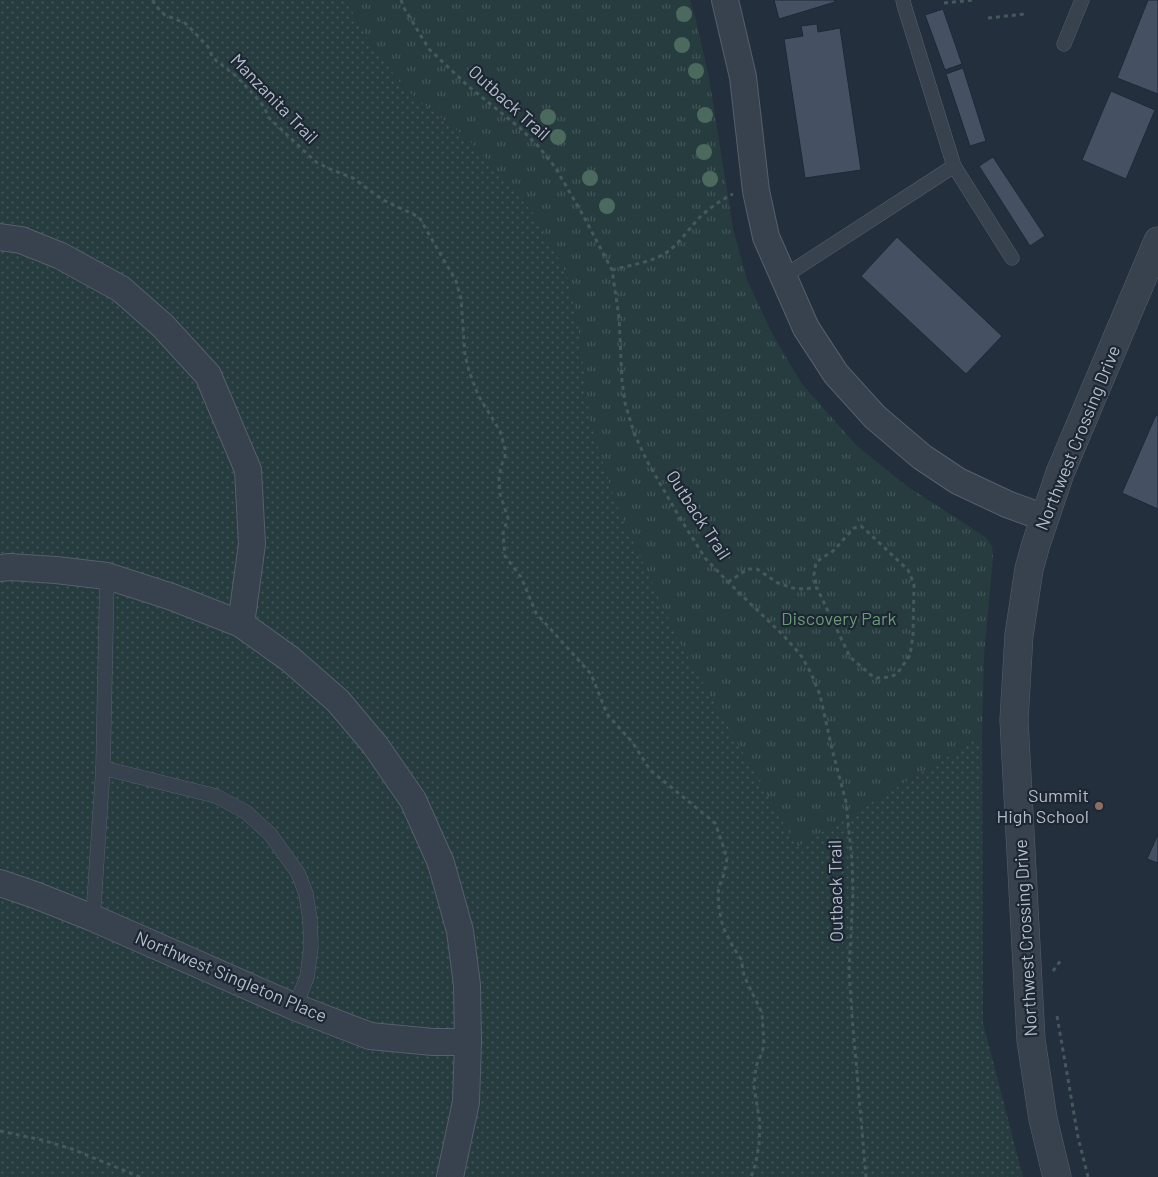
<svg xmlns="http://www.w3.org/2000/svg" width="1158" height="1177" viewBox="0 0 1158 1177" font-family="Barlow,sans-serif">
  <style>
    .grass { fill: url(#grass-dots) }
    .park { fill: url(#park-tufts) }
    .building { fill: #455162; stroke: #1f2835 }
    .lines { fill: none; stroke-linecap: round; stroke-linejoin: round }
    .service-casing { stroke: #565f6c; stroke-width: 15 }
    .minor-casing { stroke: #565f6c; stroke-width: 28 }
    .tertiary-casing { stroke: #565f6c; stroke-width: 29 }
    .path { stroke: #44595c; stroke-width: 3; stroke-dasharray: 4 4; stroke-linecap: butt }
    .service { stroke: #38414e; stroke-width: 14 }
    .minor { stroke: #38414e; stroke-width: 26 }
    .tertiary { stroke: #38414e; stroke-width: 28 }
    .tree { fill: #4b6a5d }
    .education-dot { fill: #8d6e63; stroke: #1d2633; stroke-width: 2 }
    .labels { text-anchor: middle; stroke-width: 4.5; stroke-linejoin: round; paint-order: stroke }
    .street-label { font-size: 18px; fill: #b4bcc9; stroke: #1d2633 }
    .park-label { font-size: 18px; fill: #6b9a76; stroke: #1d2633 }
    .poi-label { font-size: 18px; fill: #b4bcc9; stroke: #1d2633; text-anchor: end }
  </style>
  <defs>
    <pattern id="grass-dots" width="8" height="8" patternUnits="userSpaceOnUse" patternTransform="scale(1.25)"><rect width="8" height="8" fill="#263c3f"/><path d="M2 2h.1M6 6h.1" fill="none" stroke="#435659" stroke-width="1.8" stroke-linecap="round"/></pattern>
    <pattern id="park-tufts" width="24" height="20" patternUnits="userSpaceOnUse" patternTransform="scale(1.25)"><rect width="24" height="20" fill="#263c3f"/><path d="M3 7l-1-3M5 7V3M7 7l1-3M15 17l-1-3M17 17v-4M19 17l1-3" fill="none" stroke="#435659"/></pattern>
  </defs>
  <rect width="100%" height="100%" fill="#242f3e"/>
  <!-- grass -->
  <polygon class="grass" points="0,0 346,0 366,36 404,88 470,141 535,214 567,275 578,324 797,847 982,736 983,1023 1023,1177 0,1177"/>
  <!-- park -->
  <polygon class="park" points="346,0 690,0 696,20 709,78 733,228 747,280 773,335 802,384 857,446 908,487 961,521 985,537 992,546 993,558 984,656 982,736 797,847 677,638 616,504 590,422 578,324 567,275 534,214 470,141 404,88 366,36"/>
  <!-- building -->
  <g class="building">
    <polygon points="774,0 834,0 835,2 779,19"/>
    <polygon points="1148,0 1158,0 1158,94 1117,78"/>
    <polygon points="943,9 962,64 945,70 925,15"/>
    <polygon points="817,24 818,32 840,28 861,170 805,178 784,39 803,36 801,26"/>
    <polygon points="963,68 986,141 970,146 946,74"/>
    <polygon points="1111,91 1155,110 1126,179 1082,160"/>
    <polygon points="993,157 1045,236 1030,246 979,166"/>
    <polygon points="897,237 1002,336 966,374 861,276"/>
    <polygon points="1156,415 1158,416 1158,509 1122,493"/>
    <polygon points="1158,834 1158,863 1147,859"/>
  </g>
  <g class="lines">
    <!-- service casing -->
    <g class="service-casing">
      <g id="service">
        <polyline points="903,0 904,5 954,166 1012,258"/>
        <polyline points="1064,44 1082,0"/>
        <polyline points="783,277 954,166"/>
        <polyline points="103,768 216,796 246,812 270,834 298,873 306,894 310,920 311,947 307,977 295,1007"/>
        <polyline points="93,918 103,768 107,576"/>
      </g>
    </g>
    <!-- minor casing -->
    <g class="minor-casing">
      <g id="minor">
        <polyline points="725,0 743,77 756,191 766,237 806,328 836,374 875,417 922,457 958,481 1007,504 1045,518"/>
        <polyline points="0,237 21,240 61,256 121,289 163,326 208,375 248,470 252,544 241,624"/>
        <polyline points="0,568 10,567 56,570 107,576 172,597 241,624 290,659 338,701 375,745 413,800 441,863 460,931 467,985 468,1042 466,1102 450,1177"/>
        <polyline points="0,883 35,895 93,918 295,1007 370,1036 433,1042 468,1042"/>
      </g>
    </g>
    <!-- tertiary casing -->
    <g class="tertiary-casing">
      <polyline id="tertiary" points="1057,1177 1043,1119 1031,1040 1014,720 1019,635 1029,569 1036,544 1060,473 1158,241"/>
    </g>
    <!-- path -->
    <g class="path">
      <polyline points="153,0 155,5 165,15 185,23 195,33 208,47 213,58 236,76 256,97 264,107 269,118 316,162 330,169 353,178 383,200 419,217 456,281 461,299 465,355 469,371 478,395 500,431 505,449 505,458 501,466 499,478 500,494 508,518 503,533 505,556 521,577 536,613 591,674 607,714 633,743 650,770 715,823 721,840 727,858 724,874 719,887 718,894 719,909 723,927 733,947 741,959 744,976 762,1013 764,1045 762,1053 756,1066 754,1087 760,1123 759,1145 755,1166 751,1177"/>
      <polyline points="401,0 404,8 429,49 468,86 520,128 539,147 555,167 583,215 612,270 619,317 622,381 625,403 634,433 647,461 677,513 705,558 728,582 782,634 800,654 811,673 820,695 832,749 846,802 852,861 853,893 849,971 852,1016 866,1177"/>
      <polyline points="944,3 974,0"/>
      <polyline points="988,18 1025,14"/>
      <path d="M 612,270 C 630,265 655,262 670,250 C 681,241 689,229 698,219 C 708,209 721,200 733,194"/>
      <polyline points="728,582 748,569 757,569 778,583 796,589 817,588 850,657 871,675 877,678 890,677 897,674 910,655 913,636 914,584 908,570 870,534 861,526 854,528 833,551 816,562 814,575 817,588"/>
      <polyline points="1053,971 1061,960"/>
      <polyline points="1057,1016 1078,1137 1088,1177"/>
      <polyline points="0,1131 42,1140 72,1149 140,1177"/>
    </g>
    <!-- service -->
    <use href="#service" class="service"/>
    <!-- minor -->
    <use href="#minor" class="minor"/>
    <!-- tertiary -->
    <use href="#tertiary" class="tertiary"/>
  </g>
  <!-- trees -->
  <g class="tree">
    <circle cx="684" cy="14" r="8"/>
    <circle cx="682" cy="45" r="8"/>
    <circle cx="696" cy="71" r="8"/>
    <circle cx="705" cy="115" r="8"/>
    <circle cx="548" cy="117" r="8"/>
    <circle cx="558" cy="137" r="8"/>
    <circle cx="704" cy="152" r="8"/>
    <circle cx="590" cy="178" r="8"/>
    <circle cx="710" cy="179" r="8"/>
    <circle cx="607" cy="206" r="8"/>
  </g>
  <!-- markers -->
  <circle class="education-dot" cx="1099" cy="806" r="5"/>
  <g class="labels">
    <!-- street labels -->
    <g class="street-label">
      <text transform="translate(274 99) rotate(46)" y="6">Manzanita Trail</text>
      <text transform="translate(509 103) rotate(42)" y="6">Outback Trail</text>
      <text transform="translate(1078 438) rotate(-68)" y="6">Northwest Crossing Drive</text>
      <text transform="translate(698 515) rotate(57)" y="6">Outback Trail</text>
      <text transform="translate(836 891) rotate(-91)" y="6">Outback Trail</text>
      <text transform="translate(1026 938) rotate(-93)" y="6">Northwest Crossing Drive</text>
      <text transform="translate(231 977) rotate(23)" y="6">Northwest Singleton Place</text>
    </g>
    <!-- park labels -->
    <g class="park-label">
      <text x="839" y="625">Discovery Park</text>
    </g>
    <!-- poi labels -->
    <g class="poi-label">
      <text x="1089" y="802">Summit<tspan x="1089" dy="21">High School</tspan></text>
    </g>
  </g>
</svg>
